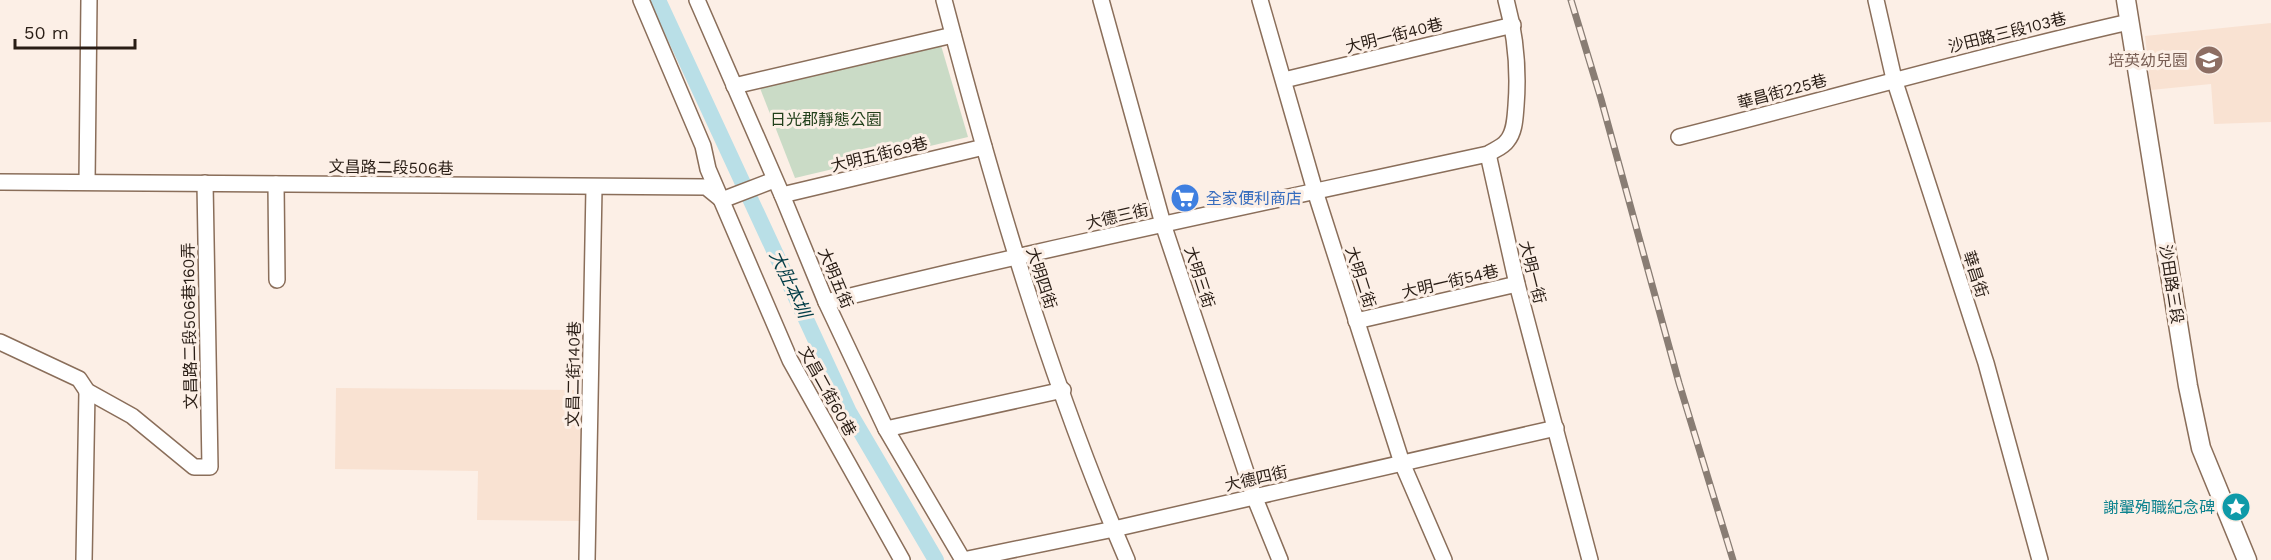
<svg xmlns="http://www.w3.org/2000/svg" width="2271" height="560" viewBox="0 0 2271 560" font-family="'Work Sans','Noto Sans TC',sans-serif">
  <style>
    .built { fill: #f9e2d2 }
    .green { fill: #cadbc6 }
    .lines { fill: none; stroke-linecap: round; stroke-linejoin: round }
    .canal { stroke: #b9dfe7; stroke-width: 16 }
    .minor-casing { stroke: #8a6e5a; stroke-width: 18 }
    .tertiary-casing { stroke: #8a6e5a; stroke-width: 21 }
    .minor { stroke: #fff; stroke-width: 15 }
    .tertiary { stroke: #fff; stroke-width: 18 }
    .rail-casing { stroke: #897d74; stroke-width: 7 }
    .rail { stroke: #fcefe6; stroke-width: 4.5; stroke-dasharray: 14; stroke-linecap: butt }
    .labels { text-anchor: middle; stroke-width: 6; stroke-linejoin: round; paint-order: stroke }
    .street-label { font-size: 16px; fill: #291d15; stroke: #fcefe6 }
    .education-label { font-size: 16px; fill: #785e54; stroke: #fcefe6; text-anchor: end }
    .park-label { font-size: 16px; fill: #22401b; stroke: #fcefe6 }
    .shop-label { font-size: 16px; fill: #366cbe; stroke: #fcefe6; text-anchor: start }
    .culture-label { font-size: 16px; fill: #0d838f; stroke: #fcefe6; text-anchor: end }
    .water-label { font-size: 18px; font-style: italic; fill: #023d47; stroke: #fcefe6 }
  </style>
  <rect width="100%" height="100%" fill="#fcefe6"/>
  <!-- built -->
  <g class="built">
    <polygon points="2271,23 2271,122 2214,124 2211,84 2151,90 2145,36"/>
    <polygon points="336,388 582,390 581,521 477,520 478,471 335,469"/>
  </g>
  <!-- green -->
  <polygon class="green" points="940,42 968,137 795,178 758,83"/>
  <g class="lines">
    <!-- canal -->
    <polyline class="canal" points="658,0 849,412 936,560"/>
    <!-- minor casing -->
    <g class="minor-casing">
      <g id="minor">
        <polyline points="641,0 703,146 708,169 790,360 902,560"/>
        <polyline points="697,0 782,195 826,302 886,429 963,560"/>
        <path d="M 944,0 C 994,190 1049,379 1127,560"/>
        <polyline points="1101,0 1163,224 1254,496 1280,560"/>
        <polyline points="1260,0 1315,191 1402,463 1444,560"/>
        <polyline points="1876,0 1894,79 1986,363 2040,560"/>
        <polyline points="1284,80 1513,25"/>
        <polyline points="734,86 953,35"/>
        <path d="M 1679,137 C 1829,99 1978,56 2129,22"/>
        <polyline points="1488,154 1517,284 1590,560"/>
        <polyline points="0,182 706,187 722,200"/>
        <polyline points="87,182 89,0"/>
        <polyline points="276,184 277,280"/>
        <polyline points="782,195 984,147"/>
        <polyline points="722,200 774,180"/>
        <path d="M 826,302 C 1045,248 1267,202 1488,154 C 1494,150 1503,147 1507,141 C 1515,132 1515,117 1516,106 C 1519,68 1516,36 1506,0"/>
        <polyline points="1356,321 1517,284"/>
        <polyline points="0,342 79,379 87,391 132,416 194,467 210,467 205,183"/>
        <polyline points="886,429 1063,390"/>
        <polyline points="84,560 87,391"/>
        <polyline points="587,560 594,188"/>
        <polyline points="963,560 1114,529 1556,428"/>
      </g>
    </g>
    <!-- tertiary casing -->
    <g class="tertiary-casing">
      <polyline id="tertiary" points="2126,0 2188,386 2201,448 2247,560"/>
    </g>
    <!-- minor -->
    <use href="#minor" class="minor"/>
    <!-- tertiary -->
    <use href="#tertiary" class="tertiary"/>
    <!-- rail casing -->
    <g class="rail-casing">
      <polyline id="rail" points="1571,0 1601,99 1679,383 1733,560"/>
    </g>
    <!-- rail -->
    <use href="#rail" class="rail"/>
  </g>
  <!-- icons -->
  <defs>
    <g id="school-disc" transform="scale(1.5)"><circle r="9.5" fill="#8d6e63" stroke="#fcefe6"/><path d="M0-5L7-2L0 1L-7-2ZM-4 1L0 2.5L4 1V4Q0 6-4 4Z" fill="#fff"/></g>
    <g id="supermarket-disc" transform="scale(1.5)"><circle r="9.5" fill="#3f7fe0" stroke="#fcefe6"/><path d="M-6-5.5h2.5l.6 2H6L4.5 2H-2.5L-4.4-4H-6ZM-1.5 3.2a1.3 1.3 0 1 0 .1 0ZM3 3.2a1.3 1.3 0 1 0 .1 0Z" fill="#fff"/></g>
    <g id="sight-disc" transform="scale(1.5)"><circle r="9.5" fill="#0f9aa8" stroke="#fcefe6"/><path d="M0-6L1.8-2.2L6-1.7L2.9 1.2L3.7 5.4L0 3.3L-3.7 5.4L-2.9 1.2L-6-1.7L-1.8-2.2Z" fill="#fff"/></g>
  </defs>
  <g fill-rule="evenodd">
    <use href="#school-disc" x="2209" y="60"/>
    <use href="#supermarket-disc" x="1185" y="198"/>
    <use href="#sight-disc" x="2236" y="507"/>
  </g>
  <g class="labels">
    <!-- street labels -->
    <g class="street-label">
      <text transform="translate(2007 32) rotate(-14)" y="6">沙田路三段103巷</text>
      <text transform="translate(1394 35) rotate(-14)" y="6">大明一街40巷</text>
      <text transform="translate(1782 91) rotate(-15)" y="6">華昌街225巷</text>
      <text transform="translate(879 154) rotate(-14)" y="6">大明五街69巷</text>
      <text transform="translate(391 167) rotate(1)" y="6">文昌路二段506巷</text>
      <text transform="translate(1117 216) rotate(-13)" y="6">大德三街</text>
      <text transform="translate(1533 272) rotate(76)" y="6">大明一街</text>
      <text transform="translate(1976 274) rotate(72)" y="6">華昌街</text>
      <text transform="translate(1200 277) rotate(72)" y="6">大明三街</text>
      <text transform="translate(1361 277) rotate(72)" y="6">大明二街</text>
      <text transform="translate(836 278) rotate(67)" y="6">大明五街</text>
      <text transform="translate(1042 278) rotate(72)" y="6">大明四街</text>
      <text transform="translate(1450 281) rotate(-13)" y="6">大明一街54巷</text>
      <text transform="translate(2172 284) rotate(81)" y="6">沙田路三段</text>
      <text transform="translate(189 326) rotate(-91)" y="6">文昌路二段506巷160弄</text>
      <text transform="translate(573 374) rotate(-89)" y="6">文昌二街140巷</text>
      <text transform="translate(828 391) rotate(61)" y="6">文昌二街60巷</text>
      <text transform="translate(1256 478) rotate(-13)" y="6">大德四街</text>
    </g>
    <!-- education labels -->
    <g class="education-label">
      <text x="2188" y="66">培英幼兒園</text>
    </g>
    <!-- park labels -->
    <g class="park-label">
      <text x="826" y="125">日光郡靜態公園</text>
    </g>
    <!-- shop labels -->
    <g class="shop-label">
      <text x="1206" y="204">全家便利商店</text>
    </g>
    <!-- culture labels -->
    <g class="culture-label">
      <text x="2215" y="513">謝翬殉職紀念碑</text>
    </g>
    <!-- water labels -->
    <g class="water-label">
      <text transform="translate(790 284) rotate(65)" y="6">大肚本圳</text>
    </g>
  </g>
  <!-- scale -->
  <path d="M15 39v9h120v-9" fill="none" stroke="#291d15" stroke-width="3"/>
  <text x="24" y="39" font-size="18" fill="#291d15" stroke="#fcefe6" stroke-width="4.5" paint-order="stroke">50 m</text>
</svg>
